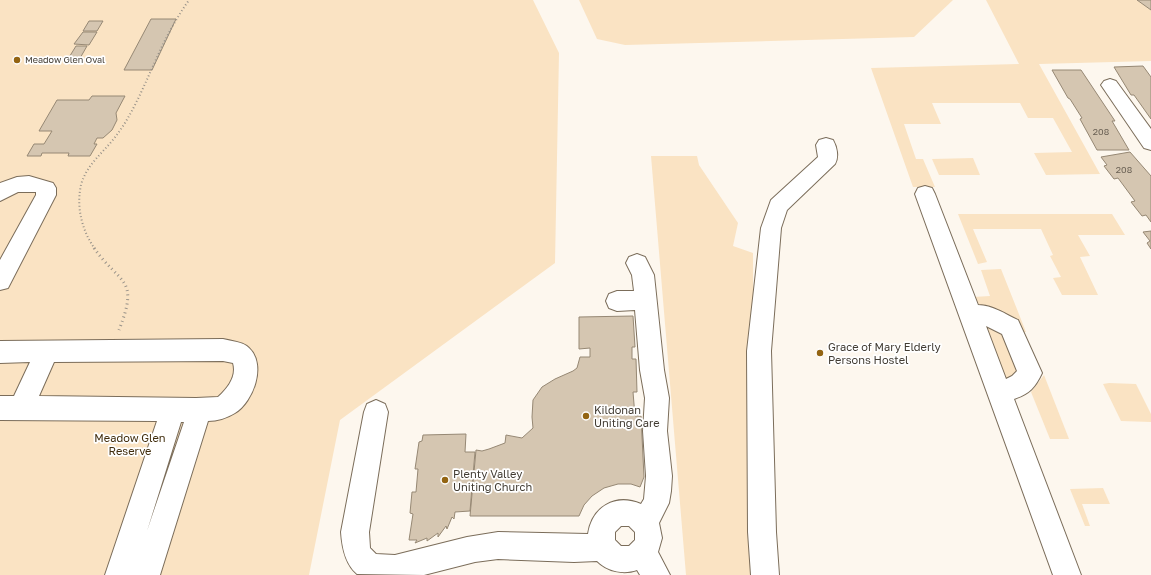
<svg xmlns="http://www.w3.org/2000/svg" width="1151" height="575" viewBox="0 0 1151 575" font-family="'Golos Text',sans-serif">
  <style>
    .green { fill: #fae3c3 }
    .building { fill: #d5c6b1; stroke: #968874 }
    .lines { fill: none; stroke-linecap: round; stroke-linejoin: round }
    .minor-casing { stroke: #7b6d5a; stroke-width: 2 }
    .path-far1 { stroke: #989289; stroke-width: 2; stroke-dasharray: 1 2.5; stroke-linecap: butt }
    .path { stroke: #989289; stroke-width: 3; stroke-dasharray: 1 3.5; stroke-linecap: butt }
    .minor { fill: #fff; fill-rule: evenodd }
    .poi-dot { fill: #936412; stroke: #fff; stroke-width: 1.5 }
    .labels { text-anchor: middle; stroke-width: 3.5; stroke-linejoin: round; paint-order: stroke }
    .far-poi-label { font-size: 9px; fill: #423c33; stroke: #fff; text-anchor: start }
    .number-label { font-size: 9px; fill: #675e52 }
    .poi-label { font-size: 11px; fill: #423c33; stroke: #fff; text-anchor: start }
    .park-label { font-size: 11px; fill: #412d0d; stroke: #fff }
  </style>
  <rect width="100%" height="100%" fill="#fdf7ee"/>
  <!-- green -->
  <g class="green">
    <polygon points="0,0 533,0 559,53 555,263 340,420 309,575 0,575"/>
    <polygon points="579,0 953,0 914,37 625,45 597,39"/>
    <polygon points="986,0 1137,0 1151,10 1151,61 1039,64 1100,174 1046,175 1034,153 1072,152 1053,118 1028,118 1020,103 932,103 941,124 904,124 916,159 923,159 935,187 913,187 871,68 1019,64"/>
    <polygon points="651,156 697,156 699,165 738,223 733,246 753,253 754,575 686,575"/>
    <polygon points="973,158 980,175 939,175 932,159"/>
    <polygon points="958,214 1112,214 1125,235 1078,235 1090,256 1080,257 1098,295 1062,295 1053,278 1061,277 1050,256 1053,255 1041,229 973,229 987,262 978,264"/>
    <polygon points="1001,269 1026,332 1022,332 982,308 973,297 990,296 981,270"/>
    <path d="M 984,324 L 998,326 L 1021,370 C 1016,376 1011,379 1003,379 Z"/>
    <polygon points="1044,375 1069,439 1050,439 1031,392"/>
    <polygon points="1109,383 1136,384 1151,414 1151,422 1121,421 1103,384"/>
    <polygon points="1103,488 1110,504 1082,504 1090,526 1085,526 1070,489"/>
  </g>
  <!-- building -->
  <g class="building">
    <polygon points="1137,0 1151,0 1151,10"/>
    <polygon points="151,19 176,19 152,70 124,70"/>
    <polygon points="89,21 103,21 97,31 83,31"/>
    <polygon points="83,32 97,32 89,45 74,44"/>
    <polygon points="76,46 87,46 79,60 68,59"/>
    <polygon points="1143,66 1151,77 1151,119 1134,95 1131,95 1114,67"/>
    <polygon points="1052,70 1081,70 1115,121 1112,121 1129,150 1097,150 1080,119 1082,118 1070,99 1068,98"/>
    <polygon points="92,96 125,96 116,113 117,120 112,130 103,138 97,138 94,144 97,144 90,156 68,156 69,153 42,153 41,156 27,156 34,144 44,144 52,131 39,131 57,100 89,100"/>
    <polygon points="1130,152 1151,176 1151,222 1146,215 1142,216 1131,202 1135,201 1118,178 1114,179 1104,166 1107,165 1101,157"/>
    <polygon points="1151,231 1151,249 1147,243 1150,241 1143,232"/>
    <polygon points="633,316 635,347 632,347 632,359 636,359 637,392 633,392 635,416 641,416 644,477 640,487 631,484 618,484 604,488 592,496 584,505 579,516 470,516 476,450 482,451 489,449 505,443 506,435 522,438 533,428 532,417 533,400 542,387 555,379 573,371 577,368 580,357 590,357 590,348 579,349 579,317"/>
    <polygon points="466,434 465,452 475,452 470,511 455,512 454,519 452,517 447,529 446,526 438,537 438,533 427,541 427,538 415,543 417,540 409,540 413,514 410,513 412,492 416,492 418,469 415,469 419,442 422,441 423,435"/>
  </g>
  <g class="lines">
    <!-- minor casing -->
    <g class="minor-casing">
      <g id="minor">
        <polygon points="1110,79 1116,81 1151,129 1151,150 1144,148 1101,85 1104,81"/>
        <path d="M 826,138 L 833,140 C 837,147 839,157 835,164 L 787,210 L 781,228 L 771,351 L 776,532 L 779,575 L 751,575 L 748,532 L 747,351 L 761,228 L 771,200 L 818,157 L 816,145 L 819,140 Z"/>
        <polygon points="29,176 53,183 56,188 56,195 8,288 0,290 0,260 36,195 36,192 18,192 0,201 0,183 17,177"/>
        <path d="M 925,186 L 932,188 L 935,194 L 978,305 C 992,305 1005,314 1018,320 L 1042,373 C 1035,388 1029,394 1014,399 L 1081,575 L 1053,575 L 915,194 L 918,188 ZM 986,326 L 1002,334 L 1017,371 L 1012,376 L 1006,379 Z"/>
        <path d="M 637,254 L 645,257 L 654,275 L 664,370 L 669,398 L 667,431 L 672,476 L 671,491 L 669,503 L 659,523 L 662,538 L 658,552 L 670,575 L 640,575 L 637,570 C 623,575 607,571 597,561 L 574,562 L 498,559 L 475,562 L 424,575 L 357,574 C 345,564 342,547 341,532 L 364,412 L 367,404 L 376,400 L 385,404 L 388,412 L 369,532 L 370,548 L 376,554 L 395,555 L 467,537 L 498,532 L 588,534 C 592,507 615,493 641,504 L 644,499 L 646,476 L 643,431 L 645,398 L 640,370 L 635,310 L 617,311 L 609,308 L 606,301 L 609,294 L 617,291 L 634,291 L 632,275 L 626,263 L 629,257 ZM 621,526 L 629,526 L 635,532 L 635,540 L 629,546 L 621,546 L 615,540 L 615,532 Z"/>
        <path d="M 223,339 C 231,341 244,342 249,348 C 267,365 253,402 235,413 C 227,418 217,421 208,421 L 160,575 L 105,575 L 157,421 L 0,420 L 0,396 L 14,396 L 30,362 L 0,363 L 0,341 ZM 223,361 L 233,363 C 237,376 228,388 218,397 L 196,398 L 39,396 L 54,362 ZM 181,422 L 184,422 L 147,531 Z"/>
      </g>
    </g>
    <!-- path-far1 -->
    <path class="path-far1" d="M 95,249 C 82,231 76,207 81,185 C 86,165 104,152 116,136 C 132,115 143,88 154,64 C 164,41 175,20 189,0"/>
    <!-- path -->
    <path class="path" d="M 94,248 C 120,285 140,277 119,330"/>
    <!-- minor -->
    <use href="#minor" class="minor"/>
  </g>
  <!-- markers -->
  <g class="poi-dot">
    <circle cx="17" cy="60" r="4"/>
    <circle cx="820" cy="353" r="4"/>
    <circle cx="586" cy="416" r="4"/>
    <circle cx="445" cy="480" r="4"/>
  </g>
  <g class="labels">
    <!-- far-poi labels -->
    <g class="far-poi-label">
      <text x="25" y="63">Meadow Glen Oval</text>
    </g>
    <!-- number labels -->
    <g class="number-label">
      <text x="1101" y="135">208</text>
      <text x="1124" y="173">208</text>
    </g>
    <!-- poi labels -->
    <g class="poi-label">
      <text x="828" y="351">Grace of Mary Elderly<tspan x="828" dy="13">Persons Hostel</tspan></text>
      <text x="594" y="414">Kildonan<tspan x="594" dy="13">Uniting Care</tspan></text>
      <text x="453" y="478">Plenty Valley<tspan x="453" dy="13">Uniting Church</tspan></text>
    </g>
    <!-- park labels -->
    <g class="park-label">
      <text x="130" y="442">Meadow Glen<tspan x="130" dy="13">Reserve</tspan></text>
    </g>
  </g>
</svg>
